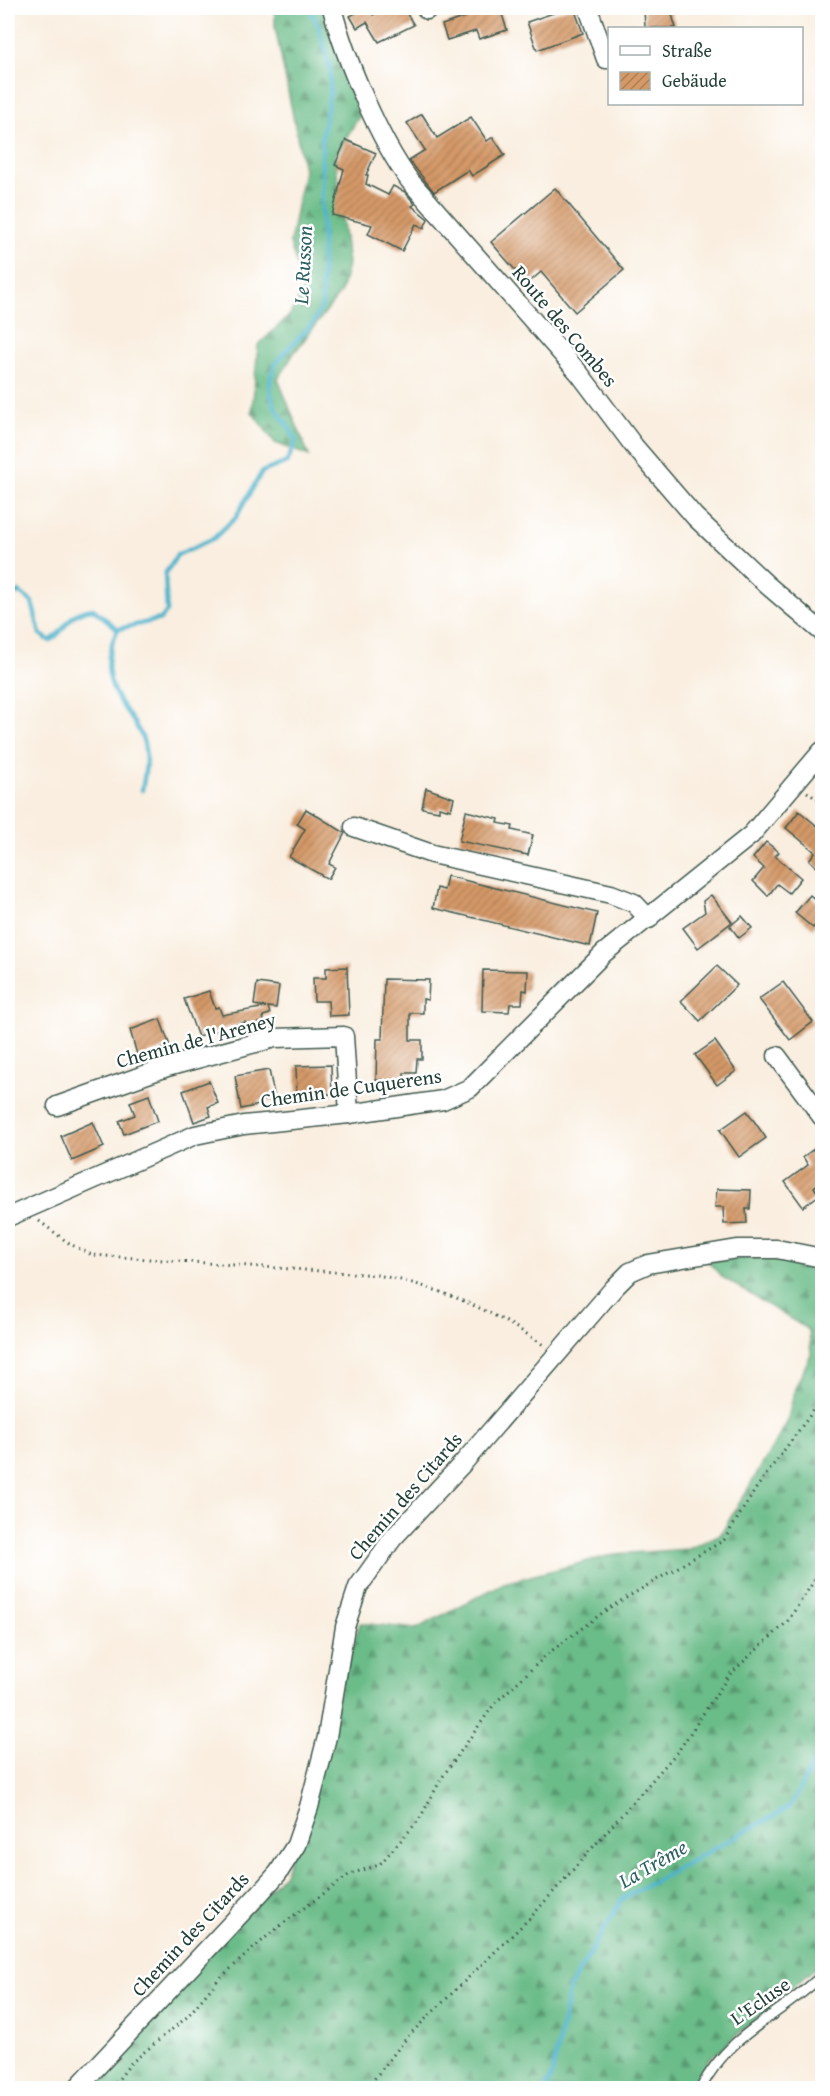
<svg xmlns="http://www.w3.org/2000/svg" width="830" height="2096" viewBox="0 0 830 2096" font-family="'Gentium Book Plus',serif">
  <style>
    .forest { fill: url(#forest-firs); stroke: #457c5e; stroke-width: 1.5 }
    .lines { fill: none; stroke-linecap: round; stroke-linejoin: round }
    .stream { stroke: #4eb4cc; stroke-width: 4.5 }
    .building { fill: url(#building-hatch) }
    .service-casing { stroke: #40584e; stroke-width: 12 }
    .minor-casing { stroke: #40584e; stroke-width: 21 }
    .path { stroke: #40584e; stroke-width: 3; stroke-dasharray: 1.5 4.5; stroke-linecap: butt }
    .service { stroke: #fff; stroke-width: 9 }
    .minor { stroke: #fff; stroke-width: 18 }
    .labels { text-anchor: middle; stroke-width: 5; stroke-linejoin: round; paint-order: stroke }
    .street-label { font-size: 20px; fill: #1f3d34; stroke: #fff }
    .water-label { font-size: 21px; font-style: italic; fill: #2d6162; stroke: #fff }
  </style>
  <defs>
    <pattern id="forest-firs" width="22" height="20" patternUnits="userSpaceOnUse" patternTransform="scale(1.5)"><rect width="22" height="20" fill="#6bbc88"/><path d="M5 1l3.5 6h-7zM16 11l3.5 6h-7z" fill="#579a70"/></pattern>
    <pattern id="building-hatch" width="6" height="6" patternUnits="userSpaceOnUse" patternTransform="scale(1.5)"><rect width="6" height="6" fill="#d59967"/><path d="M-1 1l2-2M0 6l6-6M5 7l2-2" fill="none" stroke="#ac7e56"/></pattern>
  </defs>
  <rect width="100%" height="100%" fill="#fff"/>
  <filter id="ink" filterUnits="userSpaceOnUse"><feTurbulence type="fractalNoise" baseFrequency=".0167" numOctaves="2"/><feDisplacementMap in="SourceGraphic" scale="12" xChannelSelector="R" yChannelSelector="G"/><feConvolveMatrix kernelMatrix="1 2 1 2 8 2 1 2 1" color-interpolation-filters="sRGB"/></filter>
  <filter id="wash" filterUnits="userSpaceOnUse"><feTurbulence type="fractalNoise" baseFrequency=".008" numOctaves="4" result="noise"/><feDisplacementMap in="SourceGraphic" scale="24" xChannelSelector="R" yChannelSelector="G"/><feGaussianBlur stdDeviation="1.35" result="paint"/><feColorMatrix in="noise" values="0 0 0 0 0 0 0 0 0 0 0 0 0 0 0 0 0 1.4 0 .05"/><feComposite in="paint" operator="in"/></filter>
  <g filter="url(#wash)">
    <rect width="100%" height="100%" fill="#f9eedf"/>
    <!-- forest -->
    <g class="forest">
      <polygon points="275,8 332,8 362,112 335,156 348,264 341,292 294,353 278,379 309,456 275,443 252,412 258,345 290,315 303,288 290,243 304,170 275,27"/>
      <polygon points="765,1257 822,1268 822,1962 709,2059 693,2088 84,2088 285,1873 360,1623 416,1629 504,1583 615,1554 689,1549 721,1534 787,1423 795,1388 811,1354 809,1330 722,1277 707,1261"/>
    </g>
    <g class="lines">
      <!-- stream -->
      <g class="stream">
        <path d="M 8,598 L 19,592 L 32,602 L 40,634 L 50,641 C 70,627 66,612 93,609 L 118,629"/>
        <path d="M 142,790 C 145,774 148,759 144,743 C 141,731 133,721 126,711 C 105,684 103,659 118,629 L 161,619 L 167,611 L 165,574 L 177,555 L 214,538 L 236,517 L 262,472 L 287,462 L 296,441 C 291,426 278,415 274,405 C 260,364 287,353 310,326 C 315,321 318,313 322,306 L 322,138 L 330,91 L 330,68 L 318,25 L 309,8"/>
        <polyline points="546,2088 552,2075 570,1987 622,1899 790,1807 822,1747"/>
      </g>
    </g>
    <g id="blocks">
      <!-- building -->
      <g class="building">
        <polygon points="365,8 368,8 373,15 385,8 388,13 403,8 414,25 379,42 367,22 357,28 350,16"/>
        <polygon points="492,8 500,8 507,30 479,39 476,31 447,40 442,25"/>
        <polygon points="568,8 574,8 583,33 537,50 527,22"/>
        <polygon points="644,8 670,8 676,28 645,28"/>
        <polygon points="422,114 437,138 471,117 487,141 493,137 505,155 472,176 468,170 434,192 409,160 425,150 407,123"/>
        <polygon points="346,140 376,153 366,175 368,175 366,184 388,195 393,186 405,192 415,204 412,206 428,219 424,228 416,224 402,251 368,234 372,225 332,215 344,169 335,165"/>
        <polygon points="555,188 624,270 575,312 541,272 527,284 491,242"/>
        <polygon points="426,788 454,798 451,810 439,807 439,811 422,808"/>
        <polygon points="306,809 345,833 329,864 335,867 328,879 289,857 305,829 297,824"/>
        <polygon points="466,811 499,819 498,823 513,826 512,830 533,835 528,855 459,841"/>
        <polygon points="799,811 822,830 822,872 809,860 815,852 786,828"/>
        <polygon points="766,842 779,852 775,856 801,878 789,893 777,884 768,896 753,881 764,868 753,858"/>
        <polygon points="447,876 597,913 590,946 433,908 437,888 444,890"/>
        <polygon points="711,895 732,922 698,948 683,928 705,912 703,901"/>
        <polygon points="810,895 822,906 822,917 813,928 795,913"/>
        <polygon points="742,916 752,928 739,938 730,926"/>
        <polygon points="717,966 737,985 700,1021 681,1001"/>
        <polygon points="347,967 349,1015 329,1016 328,1001 314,1001 313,978 326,978 326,968"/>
        <polygon points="483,970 528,971 527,991 523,990 522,1004 510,1004 509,1012 482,1011"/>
        <polygon points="384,979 429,980 428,1000 423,999 423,1013 410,1013 410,1040 422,1040 422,1059 417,1059 416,1073 404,1073 404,1081 376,1080 377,1039 382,1039"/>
        <polygon points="783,982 813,1022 790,1040 759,999"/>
        <polygon points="257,983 279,986 276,1008 268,1007 270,1014 263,1016 264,1022 246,1026 245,1022 198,1037 184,999 209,991 215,1008 219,1007 222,1015 266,1007 254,1005"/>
        <polygon points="160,1019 170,1046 138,1058 130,1030"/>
        <polygon points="715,1041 736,1071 717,1085 695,1055"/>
        <polygon points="331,1065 332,1094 315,1094 315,1099 297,1099 296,1066"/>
        <polygon points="269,1070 275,1099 258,1101 259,1105 241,1109 235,1076"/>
        <polygon points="209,1081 218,1103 208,1107 211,1116 194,1122 183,1091"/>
        <polygon points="149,1095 158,1121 124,1134 119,1121 135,1115 130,1102"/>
        <polygon points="747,1111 766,1138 739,1157 720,1130"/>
        <polygon points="93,1122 104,1147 72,1161 61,1136"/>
        <polygon points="822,1143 822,1181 814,1187 819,1195 803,1207 785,1182 808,1165 803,1157"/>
        <polygon points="717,1189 751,1190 750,1209 746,1209 747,1223 724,1224 723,1207 715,1207"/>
      </g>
    </g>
  </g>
  <g filter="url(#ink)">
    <use href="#blocks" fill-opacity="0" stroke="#40584e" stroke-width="1.5"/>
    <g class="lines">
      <!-- service casing -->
      <g class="service-casing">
        <path id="service" d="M 701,2088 C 730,2031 780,2017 822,1975"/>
      </g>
      <!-- minor casing -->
      <g class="minor-casing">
        <g id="minor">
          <path d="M 332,8 C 345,58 379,140 410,181 L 579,373 L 634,446 L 695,517 L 766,584 L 822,632"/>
          <polyline points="426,8 427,10"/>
          <polyline points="588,8 606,59"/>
          <polyline points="354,827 432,854 611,894 634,903 649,919"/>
          <polyline points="777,1056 822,1117"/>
          <polyline points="57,1106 167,1067 274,1038 344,1036 349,1114"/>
          <polyline points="8,1217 195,1135 244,1125 349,1114 443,1100 470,1088 604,953 751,835 822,751"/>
          <polyline points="77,2088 261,1892 278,1873 296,1845 309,1807 327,1737 345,1627 358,1587 393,1538 464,1462 614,1288 630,1272 648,1264 737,1249 777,1249 822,1258"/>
        </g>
      </g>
      <!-- path -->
      <g class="path">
        <polyline points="807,792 822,803"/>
        <path d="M 39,1221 L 70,1244 L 92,1255 L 377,1275 C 438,1286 494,1311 545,1346"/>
        <polyline points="112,2088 131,2063 187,2017 218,1980 273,1931 350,1874 379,1865 419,1820 441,1779 495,1703 550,1652 609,1608 724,1540 757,1487 822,1399"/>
        <polyline points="367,2088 409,2035 532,1916 679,1750 729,1675 787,1622 822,1569"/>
      </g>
      <!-- service -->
      <use href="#service" class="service"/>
      <!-- minor -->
      <use href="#minor" class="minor"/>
    </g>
  </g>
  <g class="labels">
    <!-- street labels -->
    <g class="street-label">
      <text transform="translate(565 326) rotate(50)" y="7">Route des Combes</text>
      <text transform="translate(196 1040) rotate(-15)" y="7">Chemin de l'Areney</text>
      <text transform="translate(351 1088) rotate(-8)" y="7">Chemin de Cuquerens</text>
      <text transform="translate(405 1496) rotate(-49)" y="7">Chemin des Citards</text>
      <text transform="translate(190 1934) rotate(-47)" y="7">Chemin des Citards</text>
      <text transform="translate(760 2001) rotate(-35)" y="7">L'Ecluse</text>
    </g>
    <!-- water labels -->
    <g class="water-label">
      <text transform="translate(303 265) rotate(-87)" y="7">Le Russon</text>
      <text transform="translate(653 1864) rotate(-30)" y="7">La Trême</text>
    </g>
  </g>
  <!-- margin -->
  <rect width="830" height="2096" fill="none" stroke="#fff" stroke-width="30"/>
  <!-- legend -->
  <rect x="608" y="27" width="195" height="78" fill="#ffffff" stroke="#a5b1ae" stroke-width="1.5"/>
  <rect x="620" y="46" width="30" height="9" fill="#ffffff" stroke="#a5b1ae" stroke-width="1.5"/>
  <text x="662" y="57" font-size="18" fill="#1f3d34">Straße</text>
  <rect x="620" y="72" width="30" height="18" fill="url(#building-hatch)" stroke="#a5b1ae" stroke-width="1.5"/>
  <text x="662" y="87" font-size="18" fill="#1f3d34">Gebäude</text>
</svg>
